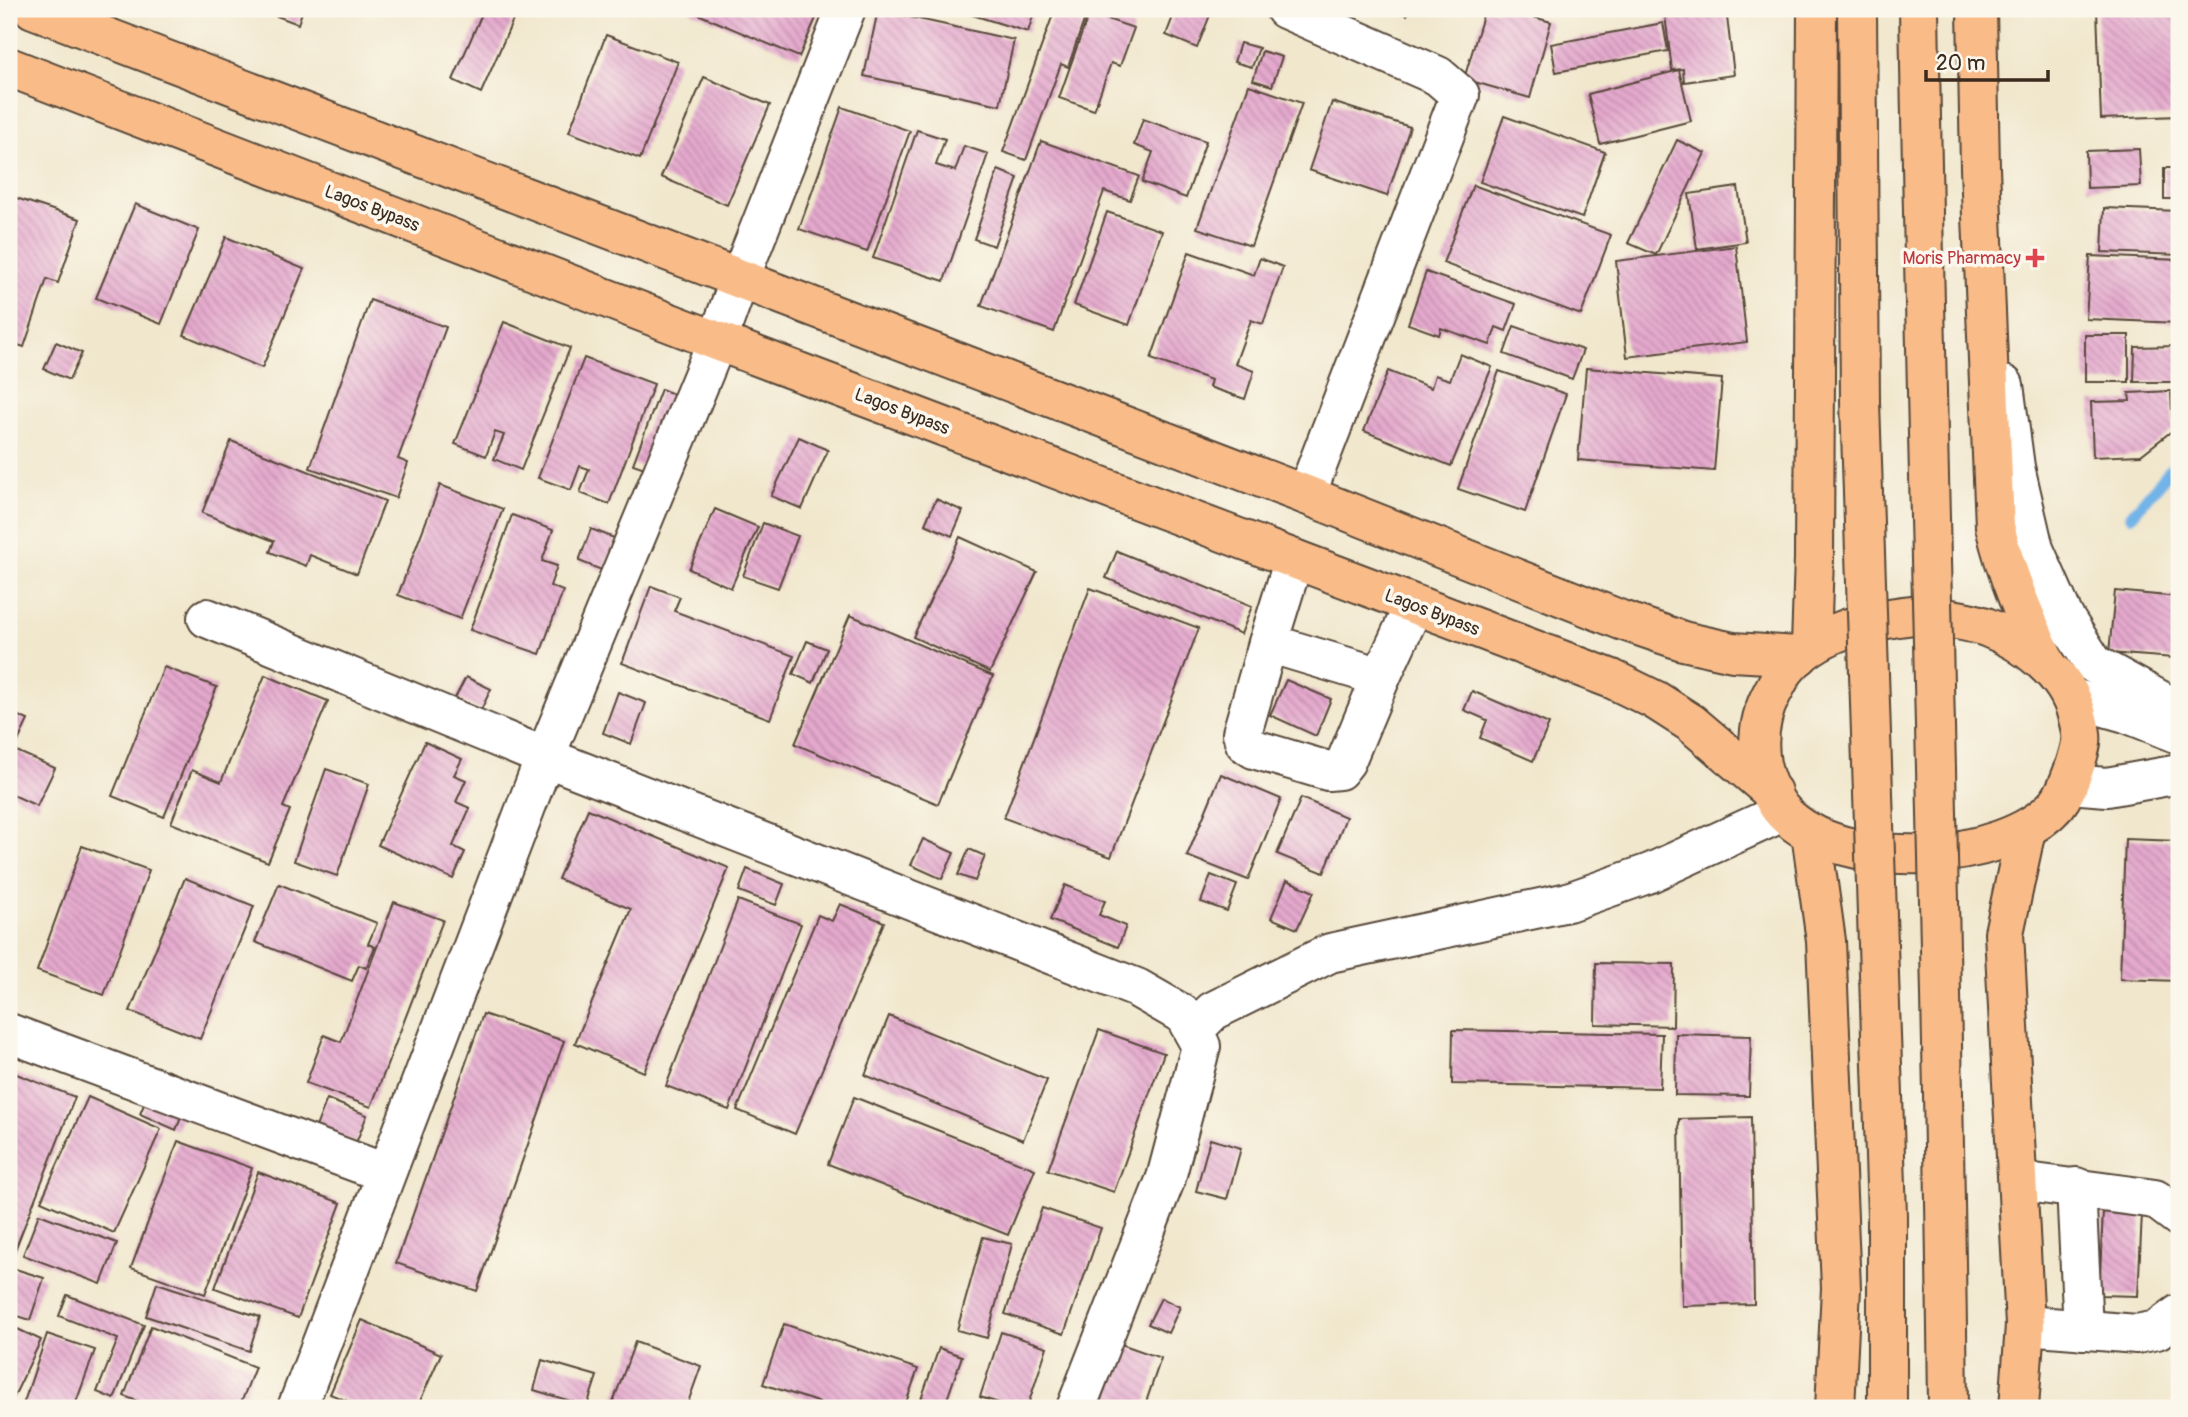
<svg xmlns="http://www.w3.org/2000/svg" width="2188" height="1417" viewBox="0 0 2188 1417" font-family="Pangolin,sans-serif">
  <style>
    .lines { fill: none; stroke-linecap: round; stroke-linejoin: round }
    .stream { stroke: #72b4e7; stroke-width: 12 }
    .building { fill: url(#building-back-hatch) }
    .minor-casing { stroke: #564638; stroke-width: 42 }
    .major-casing { stroke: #564638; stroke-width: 42 }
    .highway-casing { stroke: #564638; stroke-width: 42 }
    .minor { stroke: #fff; stroke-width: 38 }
    .major { stroke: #f9bc89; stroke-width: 38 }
    .highway { stroke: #f9bc89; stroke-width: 38 }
    .highway-bridge-casing { stroke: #564638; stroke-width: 42; stroke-linecap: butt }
    .highway-bridge { stroke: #f9bc89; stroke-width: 38 }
    .health-dot { fill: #e0444e; stroke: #fbf7ec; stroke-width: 2.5 }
    .labels { text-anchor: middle; stroke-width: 7; stroke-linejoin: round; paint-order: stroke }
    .street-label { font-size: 18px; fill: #3b2a1e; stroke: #fbf7ec }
    .health-label { font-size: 18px; fill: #be3a42; stroke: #fbf7ec; text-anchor: end }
  </style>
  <defs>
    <pattern id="building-back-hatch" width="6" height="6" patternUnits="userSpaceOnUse" patternTransform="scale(1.75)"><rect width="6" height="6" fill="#e5a9ce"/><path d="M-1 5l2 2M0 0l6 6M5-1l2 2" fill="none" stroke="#bb8aa7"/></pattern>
  </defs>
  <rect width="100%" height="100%" fill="#fbf7ec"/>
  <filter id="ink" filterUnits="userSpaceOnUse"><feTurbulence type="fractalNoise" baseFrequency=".0143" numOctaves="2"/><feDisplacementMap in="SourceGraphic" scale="14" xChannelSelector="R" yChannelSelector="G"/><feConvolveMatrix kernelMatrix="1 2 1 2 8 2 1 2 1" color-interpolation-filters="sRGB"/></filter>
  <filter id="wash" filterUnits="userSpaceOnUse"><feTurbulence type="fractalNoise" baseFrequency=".00686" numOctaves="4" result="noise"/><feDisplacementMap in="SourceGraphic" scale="28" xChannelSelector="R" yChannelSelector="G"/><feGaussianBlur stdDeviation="1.57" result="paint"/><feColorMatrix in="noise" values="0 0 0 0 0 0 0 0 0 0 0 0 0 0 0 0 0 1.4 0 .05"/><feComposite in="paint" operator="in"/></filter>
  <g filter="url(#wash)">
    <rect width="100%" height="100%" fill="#f1e7cd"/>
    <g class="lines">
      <!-- stream -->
      <polyline class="stream" points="2131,516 2179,460"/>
    </g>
    <g id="blocks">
      <!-- building -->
      <g class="building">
        <polygon points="258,9 303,9 298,24"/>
        <polygon points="484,9 507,9 516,13 481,93 453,80"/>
        <polygon points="518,9 536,9 534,14"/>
        <polygon points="686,9 820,9 799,57"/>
        <polygon points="953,9 1035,9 1028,32"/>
        <polygon points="1055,9 1088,9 1068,67 1061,64 1026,160 1003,152"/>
        <polygon points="1176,9 1212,10 1197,48 1166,35"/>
        <polygon points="1391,9 1410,9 1407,15"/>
        <polygon points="1485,9 1505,9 1551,22 1530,98 1464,79"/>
        <polygon points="1711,9 1726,9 1734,75 1684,82 1683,69 1672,70 1665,15"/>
        <polygon points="2097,9 2179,9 2179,116 2101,119"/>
        <polygon points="878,10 1014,40 1000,105 864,76"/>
        <polygon points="1089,13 1134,28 1120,66 1111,63 1094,110 1059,98"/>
        <polygon points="1663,23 1668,51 1556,72 1551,44"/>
        <polygon points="606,35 678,62 640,159 569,132"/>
        <polygon points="1240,43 1259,48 1252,67 1234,62"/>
        <polygon points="1262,51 1282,57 1272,86 1253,80"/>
        <polygon points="1679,70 1691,121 1600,144 1588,94"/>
        <polygon points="704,77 770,105 727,205 661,177"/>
        <polygon points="1249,85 1302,103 1251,246 1197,228"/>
        <polygon points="1332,102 1410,127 1387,196 1309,170"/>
        <polygon points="842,107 910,131 867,252 799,229"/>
        <polygon points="1504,116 1605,152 1582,218 1480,182"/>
        <polygon points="1143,119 1206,141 1186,198 1142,182 1153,152 1134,145"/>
        <polygon points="917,130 945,139 936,165 955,171 964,146 988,154 944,281 873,258"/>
        <polygon points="1677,140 1705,153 1656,255 1628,243"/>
        <polygon points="1041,141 1139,176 1130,200 1104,191 1054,332 981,306"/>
        <polygon points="2139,149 2141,186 2087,188 2086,151"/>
        <rect x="2164" y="168" width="15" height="31"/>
        <polygon points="998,170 1018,178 994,246 974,239"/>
        <polygon points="1473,185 1611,235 1581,315 1443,263"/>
        <polygon points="1738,187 1746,242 1697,249 1689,194"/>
        <polygon points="10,196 80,219 58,283 47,279 24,347 9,342"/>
        <polygon points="135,204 199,230 161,324 96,298"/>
        <polygon points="2104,208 2179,211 2179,255 2102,252"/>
        <polygon points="1107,212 1162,231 1129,325 1074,305"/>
        <polygon points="226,237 304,269 262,368 184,335"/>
        <polygon points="1736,246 1747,342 1627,357 1616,261"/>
        <polygon points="1189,252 1254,275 1260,258 1283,267 1263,324 1251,320 1235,364 1254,371 1245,399 1209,387 1211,380 1151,359"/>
        <polygon points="2090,256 2179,260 2179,323 2086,319"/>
        <polygon points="1426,272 1516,304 1506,331 1496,327 1490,345 1441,328 1439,335 1408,324"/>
        <polygon points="370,300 446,327 398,459 408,463 396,498 310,468"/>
        <polygon points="504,322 570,348 521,470 494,459 504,435 495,432 486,456 455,444"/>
        <polygon points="1514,326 1583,350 1572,379 1504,354"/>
        <rect x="2085" y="335" width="44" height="47"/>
        <polygon points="56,342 82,353 69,380 44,369"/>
        <polygon points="2179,346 2179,382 2134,382 2135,347"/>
        <polygon points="1460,354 1492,367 1451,466 1364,431 1388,371 1431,388 1435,375 1450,380"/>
        <polygon points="584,358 654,384 609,504 580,493 589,469 580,466 571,490 538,478"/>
        <polygon points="1586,368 1722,379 1714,471 1578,460"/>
        <polygon points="1499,371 1566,394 1525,512 1458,489"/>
        <polygon points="661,389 681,397 653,471 633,464"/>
        <polygon points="2171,391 2173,430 2141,455 2093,457 2091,402 2130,401 2129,393"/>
        <polygon points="799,437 828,450 802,509 771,496"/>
        <polygon points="231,441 385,501 357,574 310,555 306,566 270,552 274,541 202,513"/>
        <polygon points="440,485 503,509 460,619 398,595"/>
        <polygon points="936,499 963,511 952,536 925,524"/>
        <polygon points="715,509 758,527 731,588 689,569"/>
        <polygon points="512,515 553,530 542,561 557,566 550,586 563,591 540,654 470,630"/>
        <polygon points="763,523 798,536 778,588 743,576"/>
        <polygon points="591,529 617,539 604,571 579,561"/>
        <polygon points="960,537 1037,572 990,672 913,637"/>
        <polygon points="1117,551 1252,606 1241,634 1106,578"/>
        <polygon points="651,586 680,597 674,611 794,656 770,719 622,663"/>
        <polygon points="1090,588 1199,628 1111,857 1004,818"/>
        <polygon points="2115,591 2177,597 2176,601 2179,601 2174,658 2109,653"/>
        <polygon points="850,615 993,676 938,804 795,744"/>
        <polygon points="807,641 827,649 813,683 793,674"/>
        <polygon points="164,667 217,687 164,817 112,796"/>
        <polygon points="265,675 328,701 283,807 290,810 268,862 171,823 192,770 221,782"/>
        <polygon points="466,677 491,689 481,710 455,698"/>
        <polygon points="1286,680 1331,699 1316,736 1270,715"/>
        <polygon points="1472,691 1549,724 1533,761 1480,738 1487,720 1464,710"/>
        <polygon points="618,692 646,703 631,744 603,733"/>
        <polygon points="9,712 28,720 14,750 55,768 37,806 9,793"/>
        <polygon points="425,742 462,759 454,775 466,780 456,802 470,808 453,846 465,852 453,879 378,845"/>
        <polygon points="326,769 369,784 337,876 294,861"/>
        <polygon points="1221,774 1281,799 1248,880 1187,856"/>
        <polygon points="1301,798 1346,817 1324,873 1277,854"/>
        <polygon points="588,809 729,868 644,1072 575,1043 631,909 558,879"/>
        <polygon points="923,839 954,853 942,879 911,865"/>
        <polygon points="2125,839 2179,841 2179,981 2120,979"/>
        <polygon points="82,846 149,870 104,995 37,971"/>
        <polygon points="969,849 985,856 975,881 958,875"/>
        <polygon points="747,869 784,884 776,905 739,891"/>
        <polygon points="1211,875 1237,885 1227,911 1201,902"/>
        <polygon points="185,878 254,906 200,1039 130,1011"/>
        <polygon points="1287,880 1314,892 1297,929 1271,918"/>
        <polygon points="279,884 377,923 368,944 375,947 366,968 359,965 352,981 255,942"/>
        <polygon points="1065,885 1105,901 1099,915 1126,926 1118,947 1050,920"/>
        <polygon points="738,900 801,924 729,1110 666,1086"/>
        <polygon points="394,902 443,920 371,1107 306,1083 324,1035 341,1042"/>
        <polygon points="840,904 884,922 795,1134 737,1110 818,915 832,921"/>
        <polygon points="1596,963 1674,964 1673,1026 1595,1024"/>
        <polygon points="483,1014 564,1041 477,1291 396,1263"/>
        <polygon points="889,1016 1047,1080 1023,1140 865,1075"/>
        <polygon points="1099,1030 1164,1053 1114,1192 1048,1170"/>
        <polygon points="1453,1030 1662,1034 1660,1088 1452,1084"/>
        <polygon points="1676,1034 1751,1036 1749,1096 1675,1095"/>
        <polygon points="9,1071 75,1097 11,1260 9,1259"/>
        <polygon points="88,1097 161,1129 114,1233 41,1201"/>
        <polygon points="147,1097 183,1113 176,1130 140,1114"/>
        <polygon points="854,1097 1035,1169 1008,1235 828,1164"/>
        <polygon points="327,1099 367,1115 356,1143 316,1127"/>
        <polygon points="1751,1117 1754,1304 1682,1306 1679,1119"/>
        <polygon points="1210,1139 1241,1148 1227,1199 1196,1191"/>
        <polygon points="178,1141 252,1168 205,1294 131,1268"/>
        <polygon points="258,1172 341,1203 298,1318 215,1288"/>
        <polygon points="1042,1208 1101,1228 1064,1334 1005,1314"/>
        <polygon points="2103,1211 2142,1213 2138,1296 2099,1295"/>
        <polygon points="39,1214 117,1243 101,1284 23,1255"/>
        <polygon points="983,1237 1012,1244 987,1338 957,1330"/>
        <polygon points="9,1267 44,1278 30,1320 9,1313"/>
        <polygon points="157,1283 260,1317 249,1351 146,1316"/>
        <polygon points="67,1295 144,1325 114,1399 97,1392 118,1339 59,1316"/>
        <polygon points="1161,1298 1180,1307 1168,1333 1148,1324"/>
        <polygon points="362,1320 441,1354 417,1408 364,1408 330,1394"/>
        <polygon points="784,1324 918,1369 904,1408 835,1408 763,1384"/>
        <polygon points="9,1325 41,1340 9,1407"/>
        <polygon points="151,1326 255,1367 239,1408 155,1408 124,1396"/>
        <polygon points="1001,1332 1047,1347 1027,1408 1014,1408 980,1397"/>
        <polygon points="47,1334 95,1350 74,1408 22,1408"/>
        <polygon points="635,1342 701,1366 686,1408 611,1408"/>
        <polygon points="1121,1344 1161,1358 1144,1408 1106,1408 1099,1405"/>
        <polygon points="939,1348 962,1356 944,1408 918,1408"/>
        <polygon points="542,1360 597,1376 587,1406 534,1390"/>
      </g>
    </g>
  </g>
  <g filter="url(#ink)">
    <use href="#blocks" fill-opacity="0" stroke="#564638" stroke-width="2"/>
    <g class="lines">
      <!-- minor casing -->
      <g class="minor-casing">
        <g id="minor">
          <polyline points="1285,9 1438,76 1460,95 1306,495"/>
          <polyline points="2004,385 2015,467 2034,549 2064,617 2094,664 2174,708 2179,715"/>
          <polyline points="1294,559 1268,643 1381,677 1414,605"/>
          <polyline points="207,618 545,757 1137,988 1184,1015 1201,1046 1166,1178 1076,1408"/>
          <polyline points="1268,643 1242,733 1245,743 1254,749 1328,771 1339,770 1346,761 1381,677"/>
          <polyline points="2073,698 2126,713 2179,734"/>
          <polyline points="2069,784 2107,787 2179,774"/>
          <polyline points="1193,1031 1213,1011 1330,953 1568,902 1650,873 1783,812"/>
          <polyline points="9,1033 385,1173"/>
          <polyline points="2019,1181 2155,1199 2179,1217"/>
          <polyline points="2076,1187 2083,1330"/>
          <polyline points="2025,1325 2137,1334 2157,1330 2179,1314"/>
          <polyline points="297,1408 545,757 717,341 740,278 846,9"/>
        </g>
      </g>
      <!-- major casing -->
      <g class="major-casing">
        <g id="major">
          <polyline points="33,9 1306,495 1621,620 1683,641 1733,652 1799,656"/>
          <polyline points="9,67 717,341 1612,679 1655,700 1691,723 1772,792"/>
          <path d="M 1913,615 C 1937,617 1962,619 1986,627 C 2025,642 2067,674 2077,715 C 2084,740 2082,742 2075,766 C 2070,779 2066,793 2057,804 C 2004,866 1839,873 1783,812 C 1773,801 1764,779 1761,764 C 1757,740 1760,715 1772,693 C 1776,686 1780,677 1785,670 C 1815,632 1867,620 1913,615 Z"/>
        </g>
      </g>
      <!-- highway casing -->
      <g class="highway-casing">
        <g id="highway">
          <path d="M 1977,9 L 1980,168 L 1995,526 C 2006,575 2026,619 2047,665"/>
          <polyline points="1811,645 1814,558 1817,9"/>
          <polyline points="1811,833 1826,941 1841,1288 1835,1408"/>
          <polyline points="2019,1408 2025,1325 2004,933 2026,830"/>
        </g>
      </g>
      <!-- minor -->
      <use href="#minor" class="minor"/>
      <!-- major -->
      <use href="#major" class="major"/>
      <!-- highway -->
      <use href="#highway" class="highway"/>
      <!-- highway-bridge casing -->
      <g class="highway-bridge-casing">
        <g id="highway-bridge">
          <polyline points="1857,9 1860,402 1887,1216 1887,1408"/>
          <path d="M 1919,9 C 1927,475 1943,942 1948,1408"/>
        </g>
      </g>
      <!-- highway-bridge -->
      <use href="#highway-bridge" class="highway-bridge"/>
    </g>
  </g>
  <!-- markers -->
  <path class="health-dot" d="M2031.5 247.5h7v7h7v7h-7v7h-7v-7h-7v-7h7z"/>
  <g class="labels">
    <!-- street labels -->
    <g class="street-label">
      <text transform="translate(372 208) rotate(21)" y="6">Lagos Bypass</text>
      <text transform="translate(902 411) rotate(21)" y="6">Lagos Bypass</text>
      <text transform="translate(1432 612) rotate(21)" y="6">Lagos Bypass</text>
    </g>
    <!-- health labels -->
    <g class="health-label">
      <text x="2021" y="264">Moris Pharmacy</text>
    </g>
  </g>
  <!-- margin -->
  <rect width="2188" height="1417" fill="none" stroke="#fbf7ec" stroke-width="35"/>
  <!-- scale -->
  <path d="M1926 70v10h122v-10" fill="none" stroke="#3b2a1e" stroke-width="3.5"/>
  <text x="1936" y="70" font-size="21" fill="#3b2a1e" stroke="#fbf7ec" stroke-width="5" paint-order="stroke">20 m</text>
</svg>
